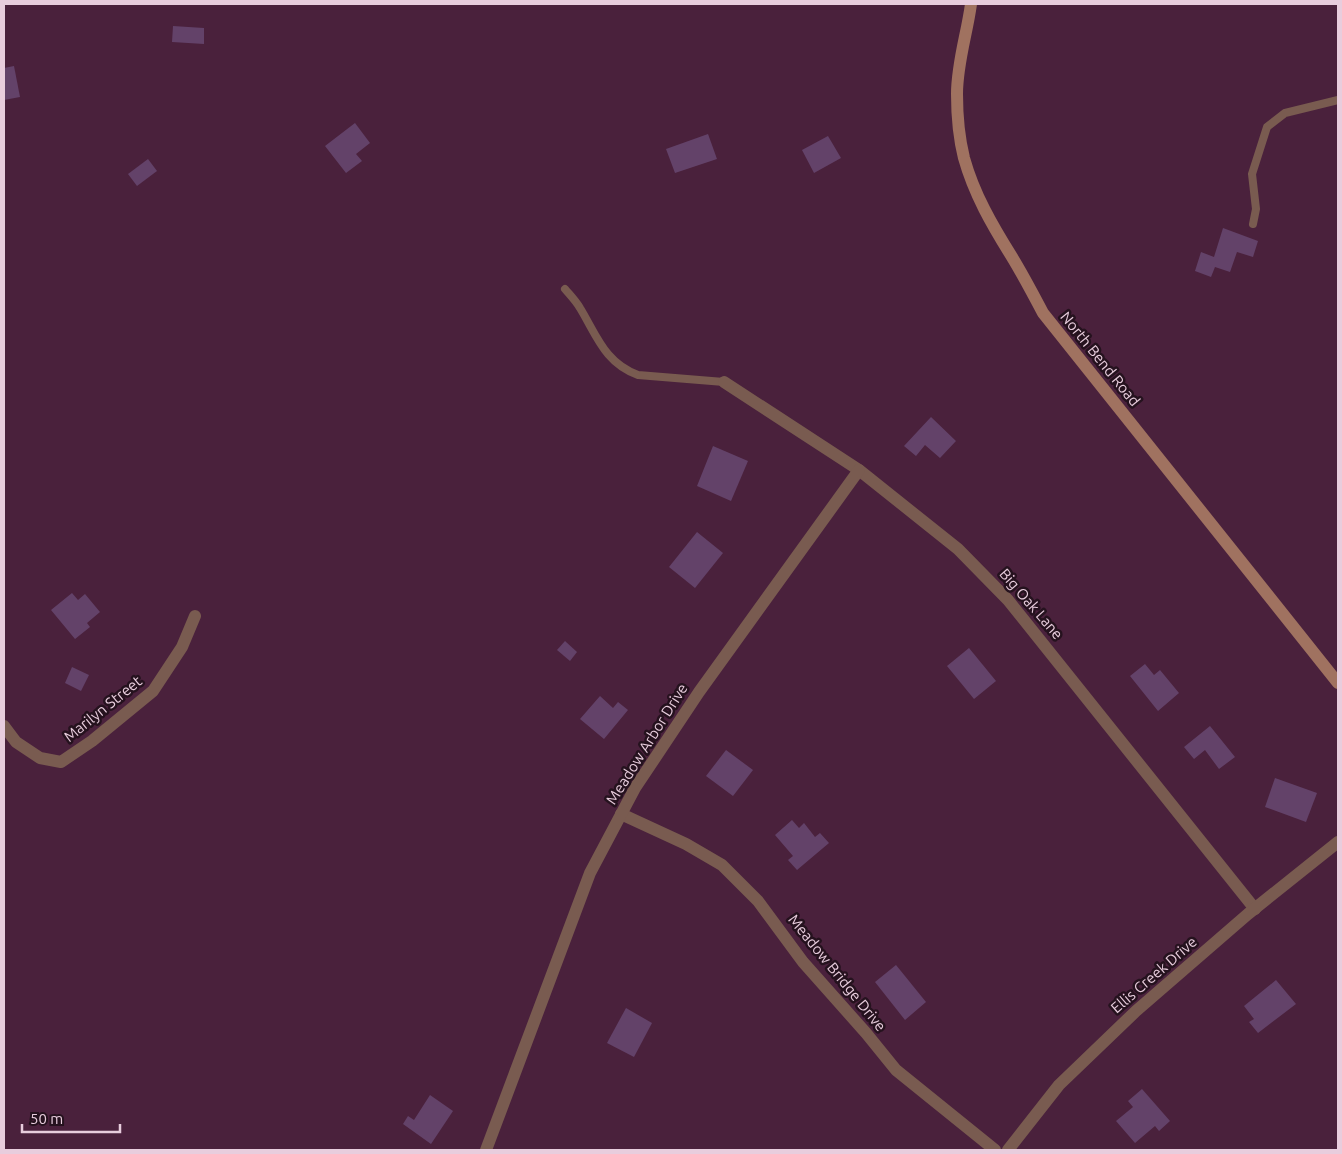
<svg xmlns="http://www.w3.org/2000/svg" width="1342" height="1154" viewBox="0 0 1342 1154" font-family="Ubuntu,sans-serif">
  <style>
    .building { fill: #634269 }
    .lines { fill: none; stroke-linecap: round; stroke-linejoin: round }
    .lane { stroke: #795b50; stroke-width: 8 }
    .street { stroke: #795b50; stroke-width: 12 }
    .secondary { stroke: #a07260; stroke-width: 12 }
    .labels { text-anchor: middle; stroke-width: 5; stroke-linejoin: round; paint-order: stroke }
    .street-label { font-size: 15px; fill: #e8cddd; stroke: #25121e }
  </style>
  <rect width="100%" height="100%" fill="#4a213c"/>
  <!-- building -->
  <g class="building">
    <polygon points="173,26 204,28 204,44 172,42"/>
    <polygon points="14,66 20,97 4,100 4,68"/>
    <polygon points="355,123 370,143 356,154 362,161 346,173 325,146"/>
    <polygon points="708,134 717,159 675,173 666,149"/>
    <polygon points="828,136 841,158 814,173 802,150"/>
    <polygon points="148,159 157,171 137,186 128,174"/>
    <polygon points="1223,228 1258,241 1253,257 1237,252 1230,272 1215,267 1211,277 1195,271 1201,252 1214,257"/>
    <polygon points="931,417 956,441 940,458 925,445 916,456 904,446"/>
    <polygon points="713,446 748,461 731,501 697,486"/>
    <polygon points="697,532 723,553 695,588 669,567"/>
    <polygon points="72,593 78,600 85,594 100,612 87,623 90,627 75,639 51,610"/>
    <polygon points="565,641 577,652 570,661 557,650"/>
    <polygon points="969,648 996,681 974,699 947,666"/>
    <polygon points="1145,664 1154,675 1160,670 1179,693 1158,711 1130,676"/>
    <polygon points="72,667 89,675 81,691 65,683"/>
    <polygon points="600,696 613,708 618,702 628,710 604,739 580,719"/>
    <polygon points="1210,726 1235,757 1219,769 1205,750 1194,759 1184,747"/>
    <polygon points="726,750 753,770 733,796 706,776"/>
    <polygon points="1275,778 1317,793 1306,822 1265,807"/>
    <polygon points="792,820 799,828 804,823 815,837 820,833 829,843 797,870 788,860 793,856 775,835"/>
    <polygon points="896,965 926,1002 905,1020 875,982"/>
    <polygon points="1276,980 1296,1004 1258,1033 1249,1022 1254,1019 1244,1006"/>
    <polygon points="626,1008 652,1023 634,1057 607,1043"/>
    <polygon points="1142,1089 1170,1121 1159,1131 1155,1126 1135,1143 1116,1121 1133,1107 1128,1101"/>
    <polygon points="430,1095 453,1111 431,1144 403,1124 408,1116 414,1120"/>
  </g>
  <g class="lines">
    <!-- lane -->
    <g class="lane">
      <polyline points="1253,224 1256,209 1252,174 1267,127 1285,113 1338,100"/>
      <path d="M 565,289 C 570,295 576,301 580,308 C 597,336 605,363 638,375 L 724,382"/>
    </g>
    <!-- street -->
    <g class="street">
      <polyline points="724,382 859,470 958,549 1008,600 1255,909"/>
      <polyline points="4,726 16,742 40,758 61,762 92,741 153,691 182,647 195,616"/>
      <polyline points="621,814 686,844 722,865 758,901 803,962 866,1033 896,1070 995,1150"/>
      <polyline points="486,1150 590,873 635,788 699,692 859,470"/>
      <polyline points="1008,1150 1059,1085 1136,1011 1248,914 1338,842"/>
    </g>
    <!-- secondary -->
    <path class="secondary" d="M 971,4 C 967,34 957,63 957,94 C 957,115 959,138 964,158 C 974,194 992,225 1012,257 C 1023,275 1033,294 1043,313 L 1338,683"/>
  </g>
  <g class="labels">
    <!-- street labels -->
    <g class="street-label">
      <text transform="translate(1100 359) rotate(51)" y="5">North Bend Road</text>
      <text transform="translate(1031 604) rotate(49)" y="5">Big Oak Lane</text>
      <text transform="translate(103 709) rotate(-39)" y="5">Marilyn Street</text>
      <text transform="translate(647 744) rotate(-58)" y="5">Meadow Arbor Drive</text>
      <text transform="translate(837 973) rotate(51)" y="5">Meadow Bridge Drive</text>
      <text transform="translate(1154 975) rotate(-41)" y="5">Ellis Creek Drive</text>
    </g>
  </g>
  <!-- border -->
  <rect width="1342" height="1154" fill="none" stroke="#e8cddd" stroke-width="10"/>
  <!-- scale -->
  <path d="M22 1124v8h98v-8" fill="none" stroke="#e8cddd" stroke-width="2.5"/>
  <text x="30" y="1124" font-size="15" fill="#e8cddd" stroke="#25121e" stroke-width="4" paint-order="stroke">50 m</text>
</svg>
